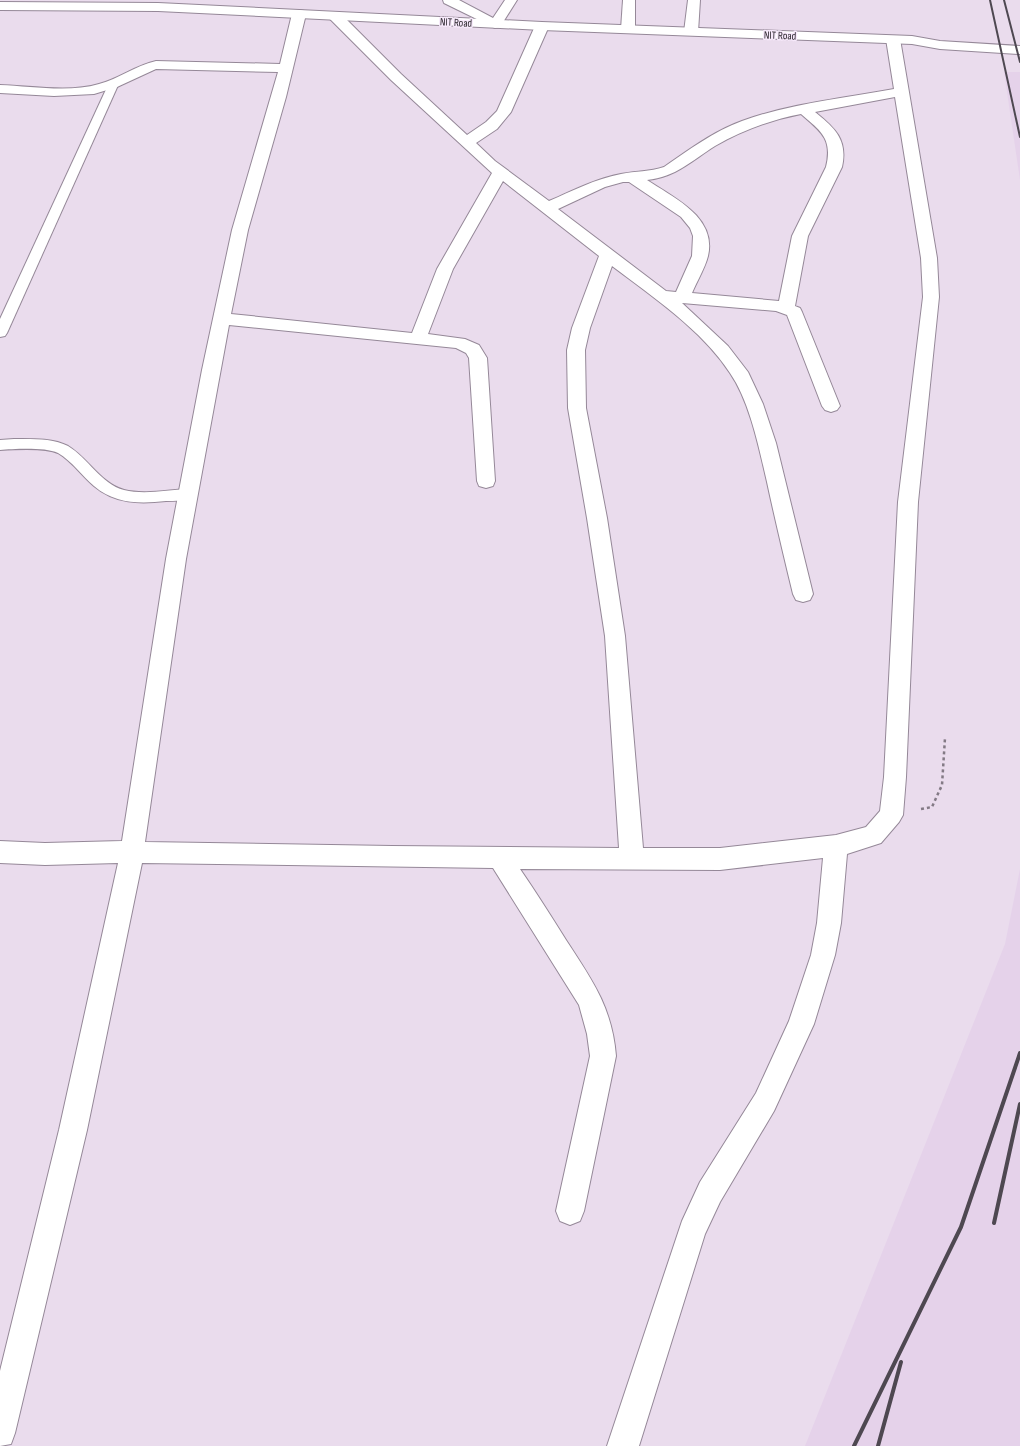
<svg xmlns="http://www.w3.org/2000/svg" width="1020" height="1446" viewBox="0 0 1020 1446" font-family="'Sofia Sans Condensed',sans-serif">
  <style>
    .built { fill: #e5d2ea }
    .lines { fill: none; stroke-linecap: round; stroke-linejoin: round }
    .service-casing { stroke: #958898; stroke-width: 2 }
    .minor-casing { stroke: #958898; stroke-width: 2 }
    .secondary-casing { stroke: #958898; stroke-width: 2 }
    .path { stroke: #837a85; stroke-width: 2.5; stroke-dasharray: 3 3; stroke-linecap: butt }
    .service { fill: #fff; fill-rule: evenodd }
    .minor { fill: #fff; fill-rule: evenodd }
    .secondary { fill: #fff; fill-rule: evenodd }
    .rail-far1 { stroke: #4e4851; stroke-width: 2 }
    .rail { stroke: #4e4851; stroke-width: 4 }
    .labels { text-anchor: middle; stroke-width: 3; stroke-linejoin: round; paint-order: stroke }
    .far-street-label { font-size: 11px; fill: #272229; stroke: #f7e9fb }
  </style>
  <rect width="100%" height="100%" fill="#eadced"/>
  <!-- built -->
  <g class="built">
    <polygon points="1004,72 1020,72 1020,180"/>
    <polygon points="1020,869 1020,1446 805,1446 1005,944"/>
  </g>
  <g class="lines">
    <!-- service casing -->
    <g class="service-casing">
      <g id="service">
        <polygon points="114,80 119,83 7,333 5,336 0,337 0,319 109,83"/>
        <path d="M 14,439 C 31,439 53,438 68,446 C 88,458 101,484 124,490 C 144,495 167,490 188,489 L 193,490 L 195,494 L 193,498 C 185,501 175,501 166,501 C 140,504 115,504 94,486 C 82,476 72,461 58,453 C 45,447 14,449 0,450 L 0,440 Z"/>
      </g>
    </g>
    <!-- minor casing -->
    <g class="minor-casing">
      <g id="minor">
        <polygon points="443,0 459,0 493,18 505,0 517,0 500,27 495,28 444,3"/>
        <polygon points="623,0 635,0 635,29 633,32 623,32 621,29"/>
        <polygon points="688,0 700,0 698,32 696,35 686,35 684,32"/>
        <path d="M 299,10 L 304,11 L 306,14 L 286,97 L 248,230 L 231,314 L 412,333 L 437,269 L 492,173 L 391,80 L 329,18 L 327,15 L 329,12 L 339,12 L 401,74 L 467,135 L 486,122 L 497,111 L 535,26 L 537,23 L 547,23 L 549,26 L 511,112 L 497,129 L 476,143 L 495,161 L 549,201 C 572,191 595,179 621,174 C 635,171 650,172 664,167 C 689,150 714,131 742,121 C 788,104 845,98 894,89 L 886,39 L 888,36 L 898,36 L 900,39 L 937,258 L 939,297 L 918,502 L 906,777 L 903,815 L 899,822 L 881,843 L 847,854 L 841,923 L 835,955 L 814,1024 L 774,1111 L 720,1202 L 705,1234 L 639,1446 L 607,1446 L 682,1221 L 700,1182 L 756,1093 L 789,1021 L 811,955 L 817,923 L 823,858 L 720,870 L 520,869 C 536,892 551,916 566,940 C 592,980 612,1007 616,1056 L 584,1211 L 580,1221 L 570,1225 L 560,1221 L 556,1211 L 590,1056 L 587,1034 L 579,1005 L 493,868 L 142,863 L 87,1130 L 15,1433 L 11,1444 L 0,1446 L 0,1371 L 59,1130 L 118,863 L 45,865 L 0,863 L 0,841 L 45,843 L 122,841 L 166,559 L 202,370 L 232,230 L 278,72 L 156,69 L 117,87 L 94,94 L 54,96 L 0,93 L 0,85 C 30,86 69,93 99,84 C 119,79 134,66 156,61 L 280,64 L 292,14 L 294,11 ZM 895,97 L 921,258 L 923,297 L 898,502 L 884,777 L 880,811 L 866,827 L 836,835 L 720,848 L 643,848 L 625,636 L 607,518 L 586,408 L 585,350 L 590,328 L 612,266 C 653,297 702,330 730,373 C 750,402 759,448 767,482 C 775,519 784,557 793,594 L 796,600 L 803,602 L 810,600 L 813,594 L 776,443 L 763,404 L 748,372 L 728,346 L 682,303 L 776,311 L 787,315 L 822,406 L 825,410 L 831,412 L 837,410 L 840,406 L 802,312 L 800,308 L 795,306 L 808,236 L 842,167 C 848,140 835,128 815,112 ZM 801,114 C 821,131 833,139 826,167 L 792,236 L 779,301 L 692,293 C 697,281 705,268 708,256 C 717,217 674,198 647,180 C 676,177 691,161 715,146 C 741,131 770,120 801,114 ZM 503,181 L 599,256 L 572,328 L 567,350 L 568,408 L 587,518 L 605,636 L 619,848 L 392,846 L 145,842 L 186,559 L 229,325 L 456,348 L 466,353 L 469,358 L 477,481 L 479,486 L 486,488 L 493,486 L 495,481 L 487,358 L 479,345 L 465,339 L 428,334 L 453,269 ZM 623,182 L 629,182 L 681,217 L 690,228 L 693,236 L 692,256 L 676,292 L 666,291 L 558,209 L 605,187 Z"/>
      </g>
    </g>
    <!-- secondary casing -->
    <g class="secondary-casing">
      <polygon id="secondary" points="0,2 158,3 542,22 912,36 940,41 1020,46 1020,54 940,49 912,44 542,30 158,11 0,10"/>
    </g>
    <!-- path -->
    <polyline class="path" points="921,809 932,807 942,785 945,738"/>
    <!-- service -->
    <use href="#service" class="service"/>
    <!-- minor -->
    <use href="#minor" class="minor"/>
    <!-- secondary -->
    <use href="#secondary" class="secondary"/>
    <!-- rail-far1 -->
    <g class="rail-far1">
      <polyline points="990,0 1020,137"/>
      <polyline points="1004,0 1020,62"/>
    </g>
    <!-- rail -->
    <g class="rail">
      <polyline points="994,1223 1020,1104"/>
      <polyline points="854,1446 961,1227 1020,1053"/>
      <polyline points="878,1446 901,1362"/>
    </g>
  </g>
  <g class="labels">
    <!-- far-street labels -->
    <g class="far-street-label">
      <text transform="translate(456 22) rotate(3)" y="4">NIT Road</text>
      <text transform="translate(780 35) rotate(2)" y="4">NIT Road</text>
    </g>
  </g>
</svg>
